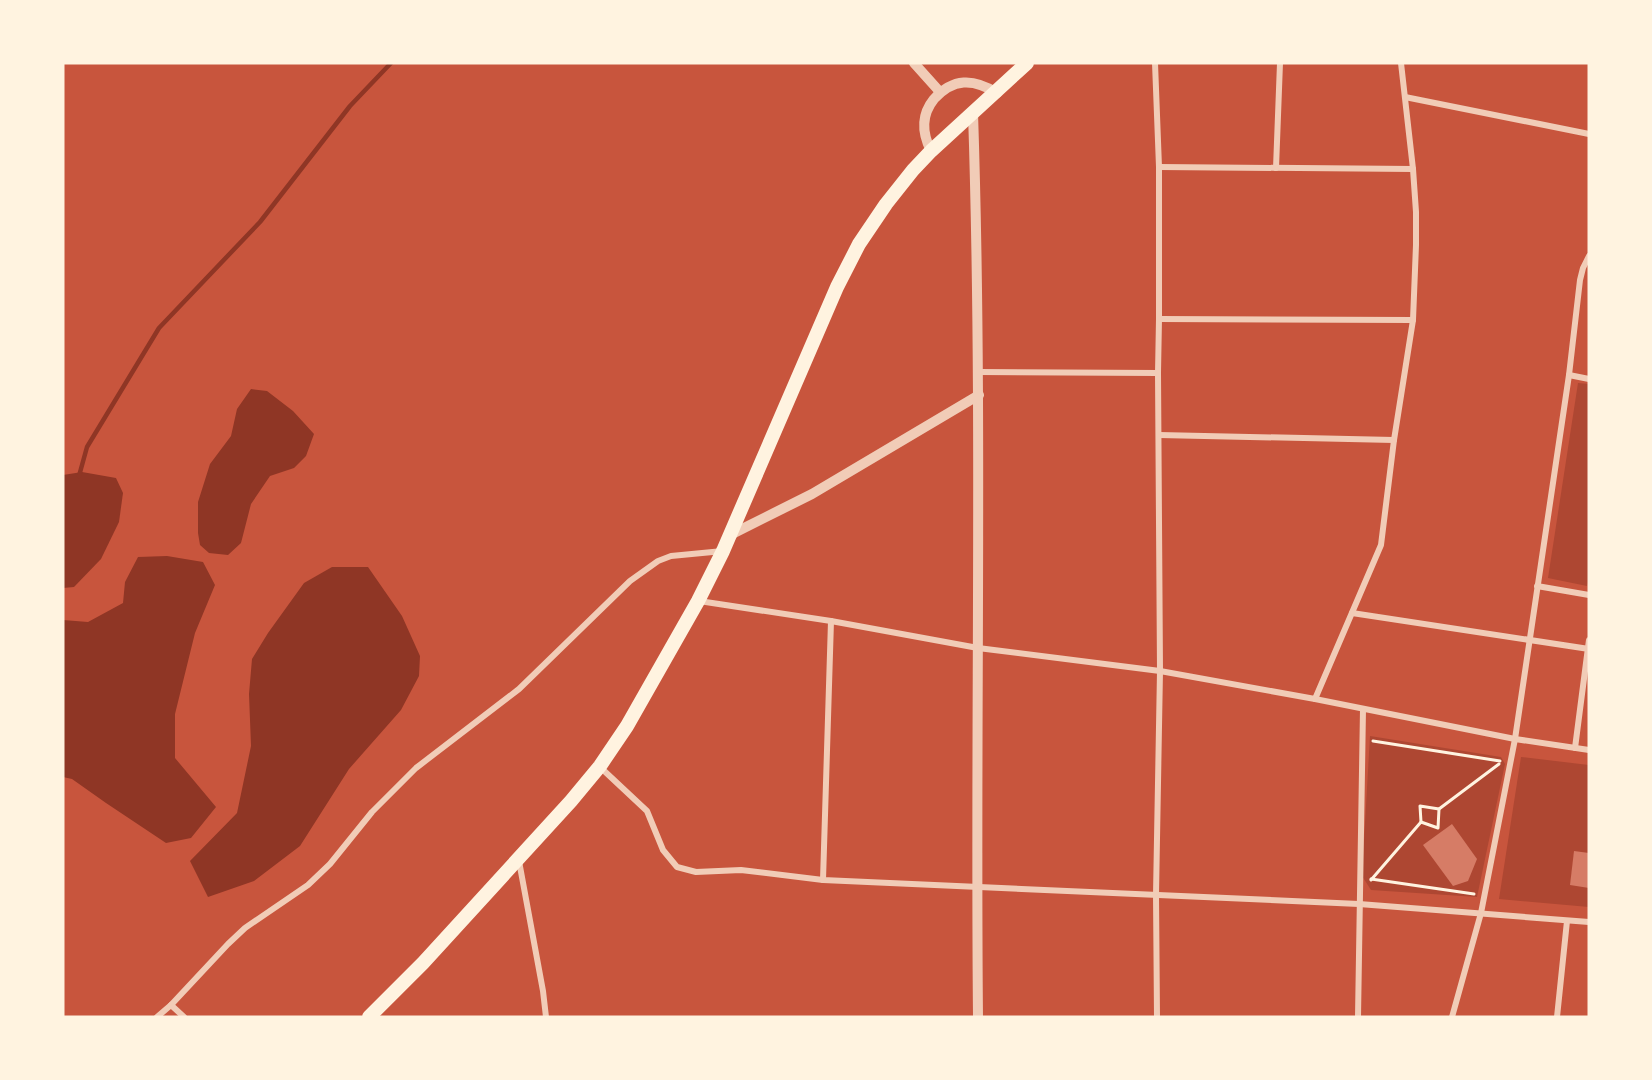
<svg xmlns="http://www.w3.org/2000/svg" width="1652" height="1080" viewBox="0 0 1652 1080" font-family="Rubik,sans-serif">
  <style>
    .green { fill: #ae4732 }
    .water { fill: #8f3625 }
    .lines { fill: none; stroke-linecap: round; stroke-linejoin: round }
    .stream { stroke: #8f3625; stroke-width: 4.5 }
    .building { fill: #d67c66 }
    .path { stroke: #fff3e0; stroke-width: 3 }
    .minor { stroke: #f1ccb7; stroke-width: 6 }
    .tertiary { stroke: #f1ccb7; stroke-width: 10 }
    .primary { stroke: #fff3e0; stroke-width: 14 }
  </style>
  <rect width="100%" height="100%" fill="#c8553d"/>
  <!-- green -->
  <g class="green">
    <polygon points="1578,383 1589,384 1589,578 1587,586 1548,578"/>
    <polygon points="1370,736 1501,757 1505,764 1477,897 1371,890 1362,876"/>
    <polygon points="1521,757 1589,765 1589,907 1499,899"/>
  </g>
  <!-- water -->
  <g class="water">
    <polygon points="251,389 267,391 293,411 314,434 306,456 294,468 270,476 251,504 241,543 228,555 209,553 200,545 198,533 198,502 210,464 231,436 237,409"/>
    <polygon points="82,472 116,478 123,493 119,522 101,559 74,587 63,588 63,475"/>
    <polygon points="167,556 203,562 215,585 195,633 175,714 175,758 216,807 191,838 166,843 106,803 72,779 63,777 63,620 88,622 123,603 125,582 138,557"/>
    <polygon points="332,567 368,567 402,616 420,656 419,676 401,710 349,769 300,846 254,881 208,897 190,861 237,813 251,746 249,694 252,659 268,633 304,583"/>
  </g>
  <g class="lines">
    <!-- stream -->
    <polyline class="stream" points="79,476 87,447 159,328 260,222 350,106 391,63"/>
  </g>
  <!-- building -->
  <g class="building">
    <polygon points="1452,824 1477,859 1468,881 1453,886 1423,845"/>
    <polygon points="1574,851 1589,853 1589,888 1570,885"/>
  </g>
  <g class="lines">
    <!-- path -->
    <g class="path">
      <polyline points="1373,741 1500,761"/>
      <polyline points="1421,822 1420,806 1439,809"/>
      <polyline points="1371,879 1474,894"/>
      <polyline points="1371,880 1421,822 1438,828 1439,809 1499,764"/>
    </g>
    <!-- minor -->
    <g class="minor">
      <polyline points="1155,63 1159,167 1159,319 1158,373 1160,671 1156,895 1157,1017"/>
      <polyline points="1405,97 1589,134"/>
      <polyline points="1159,167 1413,169"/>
      <polyline points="1276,168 1280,63"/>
      <polyline points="1159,319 1413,320"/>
      <polyline points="979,372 1158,373"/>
      <polyline points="1569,375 1589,379"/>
      <polyline points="1159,435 1394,440"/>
      <polyline points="1537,586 1589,595"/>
      <polyline points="699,601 831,621 978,648 1160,671 1315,699 1515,739 1589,750"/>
      <polyline points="1352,613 1589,649"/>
      <polyline points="1315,699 1381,545 1394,440 1413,320 1416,245 1416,212 1413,169 1401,63"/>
      <polyline points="1575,748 1589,640"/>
      <polyline points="600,767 647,811 663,850 677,867 696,872 741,870 823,880 1359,904 1589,922"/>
      <polyline points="519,861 543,991 546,1017"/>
      <polyline points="823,880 831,621"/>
      <polyline points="171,1005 184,1017"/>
      <polyline points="157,1017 171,1005 228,944 245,928 308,885 330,864 372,812 416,768 519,689 630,581 658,561 671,556 723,551"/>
      <polyline points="1358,1017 1363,709"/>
      <polyline points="1452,1017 1481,913 1515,739 1569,375 1580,280 1583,268 1589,256"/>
      <polyline points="1557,1017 1567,921"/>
    </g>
    <!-- tertiary -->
    <g class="tertiary">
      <polyline points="914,63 940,92"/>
      <path d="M 973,113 C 983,414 975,716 978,1017"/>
      <path d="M 931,151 C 922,133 921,115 934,99 C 953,78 973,78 997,93"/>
      <polyline points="730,535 812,494 979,395"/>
    </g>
    <!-- primary -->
    <polyline class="primary" points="369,1017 423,963 571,801 600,766 627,726 698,601 723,551 837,287 859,244 886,204 913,170 931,151 1027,63"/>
  </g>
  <!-- border -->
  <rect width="1652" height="1080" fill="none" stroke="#fff3e0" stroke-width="129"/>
</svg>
